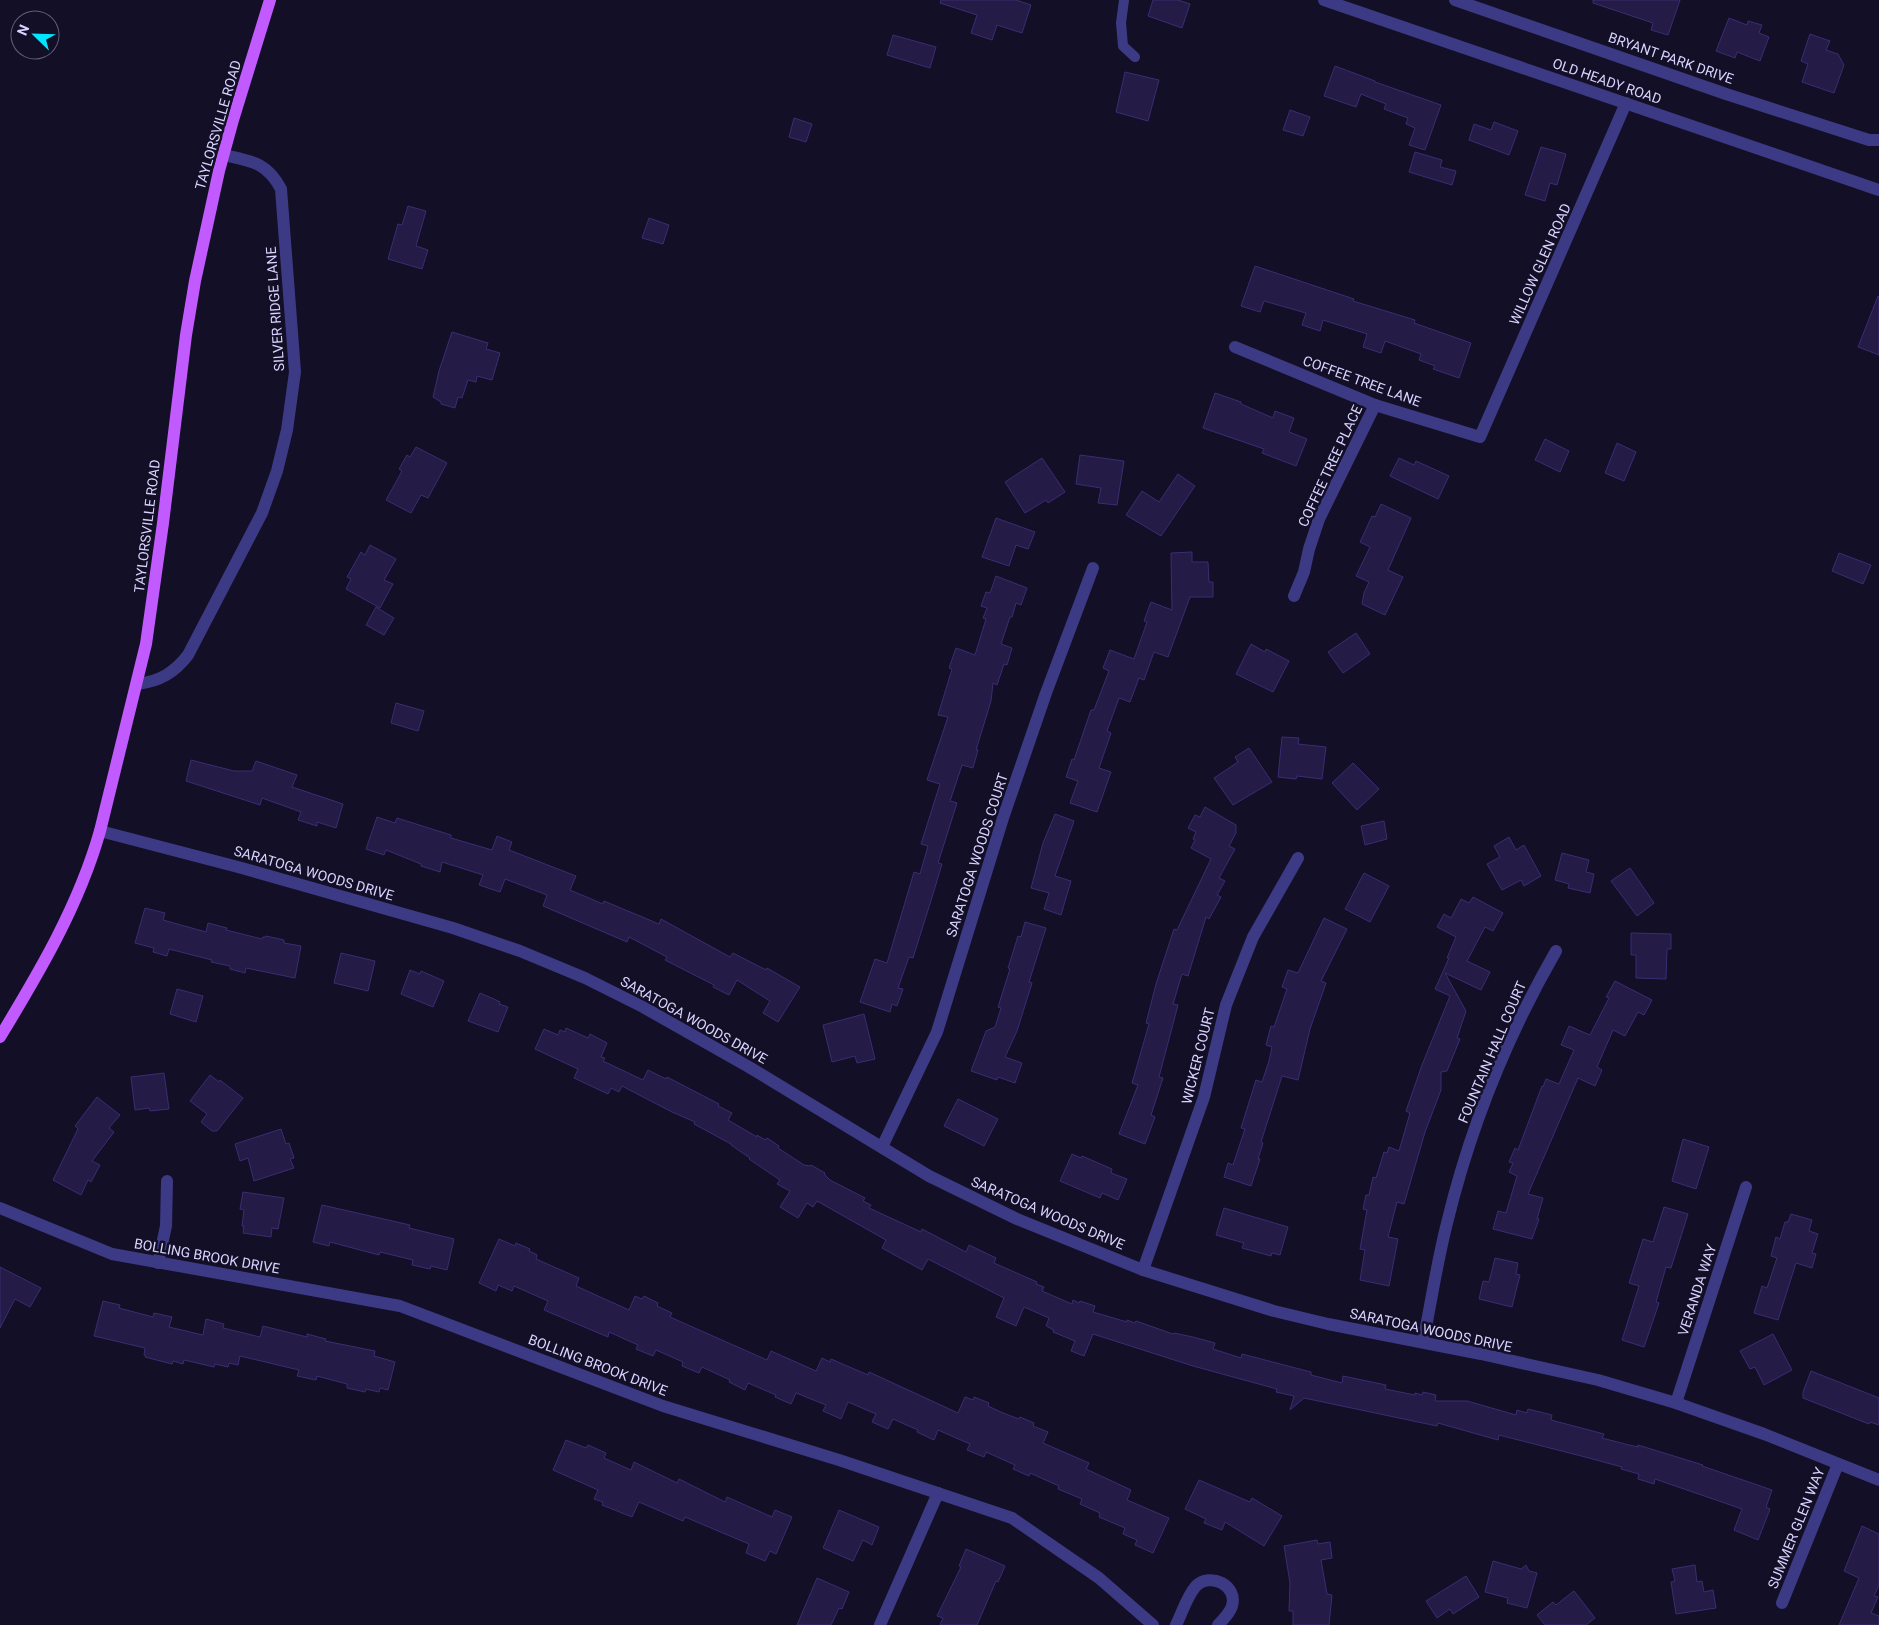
<svg xmlns="http://www.w3.org/2000/svg" width="1879" height="1625" viewBox="0 0 1879 1625" font-family="Roboto,sans-serif">
  <style>
    .building { fill: #241b47; stroke: #3b2d73 }
    .lines { fill: none; stroke-linecap: round; stroke-linejoin: round }
    .lane { stroke: #3d3a85; stroke-width: 10 }
    .street { stroke: #3d3a85; stroke-width: 12 }
    .primary { stroke: #c25bff; stroke-width: 12 }
    .labels { text-anchor: middle; stroke-width: 5; stroke-linejoin: round; paint-order: stroke }
    .street-label { font-size: 14px; fill: #d9d4ff; stroke: #130f26 }
  </style>
  <rect width="100%" height="100%" fill="#130f26"/>
  <!-- building -->
  <g class="building">
    <polygon points="941,0 1016,0 1031,5 1022,33 997,25 992,40 971,33 977,15 940,3"/>
    <polygon points="1153,0 1178,0 1190,4 1182,28 1148,16"/>
    <polygon points="1593,0 1680,0 1668,35 1651,30 1653,23 1593,3"/>
    <polygon points="1729,18 1747,25 1748,21 1762,25 1759,33 1769,37 1760,61 1737,52 1735,58 1716,51"/>
    <polygon points="1810,34 1830,41 1826,50 1838,54 1844,65 1834,93 1802,82 1808,64 1801,61"/>
    <polygon points="893,35 936,47 930,68 887,55"/>
    <polygon points="1335,66 1375,81 1375,82 1441,105 1425,150 1409,145 1415,128 1406,124 1408,118 1384,109 1386,104 1361,94 1356,107 1324,96"/>
    <polygon points="1125,72 1159,80 1148,121 1116,112"/>
    <polygon points="1290,110 1310,117 1303,136 1283,130"/>
    <polygon points="794,118 812,124 806,142 789,137"/>
    <polygon points="1494,122 1518,131 1509,155 1469,140 1474,124 1491,130"/>
    <polygon points="1541,147 1566,154 1557,185 1550,183 1545,201 1525,195"/>
    <polygon points="1415,152 1442,160 1440,167 1456,171 1452,185 1409,172"/>
    <polygon points="408,206 426,211 416,246 428,250 422,269 388,259 398,224 402,225"/>
    <polygon points="649,218 669,225 663,244 642,238"/>
    <polygon points="1255,266 1354,299 1353,301 1415,320 1414,323 1471,343 1459,378 1433,369 1435,366 1419,360 1421,354 1385,341 1381,353 1363,347 1367,334 1323,320 1320,331 1302,325 1306,313 1264,301 1260,312 1241,306"/>
    <polygon points="1878,296 1879,297 1879,355 1858,347"/>
    <polygon points="452,332 488,343 486,349 500,353 492,380 477,376 476,382 468,380 462,398 458,397 455,408 441,404 441,402 433,397 439,371"/>
    <polygon points="1215,393 1241,402 1241,404 1273,418 1275,411 1294,418 1289,432 1307,439 1296,466 1262,453 1264,449 1203,428"/>
    <polygon points="1545,439 1569,451 1560,472 1535,460"/>
    <polygon points="1617,443 1636,452 1624,481 1605,473"/>
    <polygon points="416,447 447,463 428,498 421,495 411,513 386,500 402,471 399,469 407,455 410,457"/>
    <polygon points="1080,455 1124,461 1117,505 1098,503 1101,488 1076,484"/>
    <polygon points="1042,458 1065,492 1048,503 1046,500 1025,513 1005,482"/>
    <polygon points="1399,458 1414,465 1416,461 1449,476 1438,499 1390,476"/>
    <polygon points="1178,474 1195,486 1161,536 1126,515 1142,491 1159,502"/>
    <polygon points="1381,504 1411,518 1388,570 1403,577 1385,615 1362,604 1364,593 1369,582 1356,576 1370,547 1360,542 1372,516 1375,517"/>
    <polygon points="996,518 1035,532 1028,549 1016,545 1009,566 982,557"/>
    <polygon points="370,545 396,559 384,580 393,584 380,608 346,589 351,579 347,577 361,552 365,555"/>
    <polygon points="1192,552 1192,562 1208,562 1209,582 1213,582 1213,597 1190,597 1168,657 1154,652 1144,680 1139,678 1130,702 1119,698 1107,731 1111,733 1099,768 1111,772 1097,812 1070,803 1078,781 1066,777 1072,759 1074,760 1091,710 1094,710 1109,671 1103,668 1110,650 1134,659 1147,622 1144,621 1151,602 1172,610 1171,553"/>
    <polygon points="1839,553 1871,565 1863,584 1832,571"/>
    <polygon points="996,576 1027,588 1021,605 1016,603 1012,617 1010,617 1001,644 1012,648 1007,665 1004,664 997,685 993,683 991,701 976,750 978,750 973,768 962,765 950,801 957,803 938,863 942,864 933,894 913,958 909,957 898,988 903,989 897,1006 892,1004 890,1012 860,1002 875,959 887,963 914,872 920,874 928,846 921,844 940,784 927,780 948,717 938,715 952,669 949,668 956,648 975,655 986,619 983,618 987,608 981,606 986,592 990,593"/>
    <polygon points="376,607 394,618 384,635 366,625"/>
    <polygon points="1356,633 1370,654 1343,673 1328,652"/>
    <polygon points="1251,644 1265,652 1266,649 1289,661 1273,692 1236,674"/>
    <polygon points="396,703 424,711 418,731 391,723"/>
    <polygon points="1282,737 1299,738 1298,744 1326,747 1322,779 1297,776 1296,779 1278,777"/>
    <polygon points="1249,748 1272,782 1233,805 1214,778 1238,762 1235,757"/>
    <polygon points="191,760 234,771 252,771 256,761 297,775 292,787 343,804 336,828 317,822 317,826 298,820 301,812 262,798 260,805 186,781"/>
    <polygon points="1353,763 1379,789 1357,810 1332,783"/>
    <polygon points="1205,807 1236,825 1236,833 1229,846 1235,849 1219,878 1225,881 1217,895 1221,897 1209,919 1206,917 1188,976 1182,974 1173,1004 1178,1005 1159,1077 1163,1078 1151,1115 1155,1117 1145,1144 1119,1134 1138,1085 1132,1083 1149,1024 1146,1023 1156,984 1174,929 1177,930 1211,859 1191,848 1195,840 1193,839 1196,832 1188,828 1195,815 1200,817"/>
    <polygon points="1055,814 1074,821 1055,876 1071,881 1061,915 1044,909 1049,893 1031,888 1043,843"/>
    <polygon points="377,817 395,823 397,818 451,835 451,838 492,850 497,836 512,842 509,850 576,876 570,890 603,904 604,901 659,924 661,919 730,957 733,953 766,970 767,968 800,987 778,1022 763,1013 770,1001 737,980 729,995 713,987 714,985 665,960 667,957 629,937 627,942 543,906 547,895 505,879 500,892 479,885 483,875 442,862 440,872 421,866 421,864 386,850 384,855 366,849"/>
    <polygon points="1384,821 1387,839 1365,845 1361,826"/>
    <polygon points="1509,837 1516,850 1524,845 1541,876 1524,886 1521,880 1502,890 1487,864 1500,857 1494,846"/>
    <polygon points="1562,853 1589,860 1586,872 1594,874 1590,893 1568,888 1569,884 1555,880"/>
    <polygon points="1630,868 1654,903 1637,916 1611,881"/>
    <polygon points="1364,873 1389,886 1370,922 1345,909"/>
    <polygon points="1473,897 1503,913 1493,931 1485,927 1467,961 1490,972 1481,990 1445,973 1466,1011 1457,1038 1460,1039 1447,1071 1441,1072 1441,1090 1425,1132 1404,1204 1397,1202 1388,1237 1398,1239 1389,1286 1360,1280 1365,1250 1360,1249 1367,1210 1363,1209 1366,1195 1369,1195 1373,1177 1376,1178 1384,1152 1387,1153 1389,1147 1399,1151 1410,1113 1406,1111 1422,1065 1450,996 1435,989 1449,958 1447,958 1456,937 1437,927 1444,914 1451,918 1461,899 1469,903"/>
    <polygon points="145,908 165,913 163,920 206,932 208,923 227,928 226,930 262,939 263,937 266,937 266,936 284,940 284,943 301,946 295,978 246,968 245,973 230,969 230,966 211,962 212,960 169,949 167,956 153,952 154,948 135,943"/>
    <polygon points="1324,918 1347,929 1321,981 1326,983 1310,1029 1298,1080 1282,1076 1261,1142 1263,1143 1258,1159 1260,1159 1251,1186 1224,1177 1228,1163 1233,1165 1245,1129 1241,1128 1256,1080 1262,1082 1269,1061 1272,1047 1266,1045 1271,1026 1274,1027 1287,989 1282,987 1288,970 1298,973"/>
    <polygon points="1025,922 1046,928 1029,982 1032,983 1017,1031 1005,1057 1022,1063 1015,1083 998,1077 997,1080 971,1071 986,1031 995,1027 1001,1008 998,1007 1010,969 1008,968 1018,936 1021,937"/>
    <polygon points="1631,933 1671,934 1671,949 1667,949 1666,979 1636,978 1636,955 1631,955"/>
    <polygon points="341,953 375,961 368,991 334,983"/>
    <polygon points="410,970 420,974 421,971 444,981 433,1007 401,994"/>
    <polygon points="1615,981 1652,1000 1644,1015 1638,1012 1625,1036 1613,1030 1597,1067 1602,1070 1595,1086 1578,1078 1528,1194 1543,1198 1537,1219 1539,1219 1532,1239 1493,1229 1498,1211 1506,1213 1517,1176 1509,1172 1513,1163 1509,1162 1515,1148 1518,1150 1542,1086 1543,1087 1546,1079 1559,1084 1574,1050 1561,1045 1569,1026 1590,1035 1609,998 1606,997"/>
    <polygon points="177,989 203,996 196,1022 170,1014"/>
    <polygon points="480,993 494,999 500,1002 499,1004 508,1007 498,1032 468,1021"/>
    <polygon points="864,1014 875,1059 857,1063 855,1056 832,1062 823,1025"/>
    <polygon points="566,1028 588,1038 590,1034 607,1043 601,1057 605,1058 603,1061 643,1080 648,1070 666,1079 667,1077 719,1104 718,1106 732,1113 728,1120 757,1137 757,1135 765,1140 767,1138 779,1146 778,1148 804,1165 810,1166 811,1165 825,1173 824,1174 830,1180 865,1198 863,1201 871,1205 869,1208 921,1232 922,1229 966,1252 969,1245 996,1258 994,1263 1037,1282 1036,1284 1044,1287 1042,1291 1072,1304 1073,1300 1079,1303 1080,1301 1095,1306 1093,1312 1127,1322 1127,1320 1135,1323 1136,1321 1173,1334 1174,1333 1193,1337 1215,1343 1213,1349 1241,1358 1242,1354 1311,1372 1311,1375 1342,1383 1343,1376 1386,1385 1385,1389 1415,1395 1415,1393 1422,1395 1423,1392 1436,1395 1435,1401 1467,1401 1516,1415 1517,1410 1527,1413 1528,1409 1552,1415 1551,1420 1604,1434 1602,1438 1629,1445 1638,1447 1638,1445 1703,1465 1702,1466 1772,1490 1766,1507 1770,1509 1758,1540 1734,1530 1742,1509 1655,1479 1654,1484 1638,1479 1639,1474 1621,1469 1622,1467 1589,1458 1499,1435 1498,1440 1438,1423 1437,1426 1304,1398 1290,1410 1294,1396 1276,1392 1277,1389 1193,1366 1093,1334 1084,1356 1071,1351 1075,1341 1053,1332 1054,1330 1046,1326 1049,1318 1024,1307 1016,1326 996,1317 1004,1298 928,1259 922,1270 882,1248 886,1240 817,1201 813,1207 807,1203 798,1218 780,1207 790,1191 777,1184 780,1180 749,1159 750,1158 731,1145 731,1144 694,1124 695,1122 672,1112 622,1086 619,1092 611,1088 608,1094 574,1078 578,1069 535,1049 544,1029 558,1035 560,1030 565,1032"/>
    <polygon points="164,1073 169,1109 150,1111 149,1108 135,1110 131,1077"/>
    <polygon points="210,1075 219,1082 220,1080 243,1098 217,1131 212,1131 201,1122 207,1114 190,1101"/>
    <polygon points="97,1097 120,1115 109,1128 114,1132 92,1161 100,1165 91,1182 88,1180 81,1195 53,1180 78,1129 75,1126"/>
    <polygon points="958,1099 998,1119 984,1146 944,1126"/>
    <polygon points="281,1129 286,1144 289,1143 294,1158 290,1159 294,1168 254,1181 248,1158 240,1161 235,1144"/>
    <polygon points="1683,1139 1709,1147 1696,1189 1672,1181"/>
    <polygon points="1072,1154 1081,1158 1082,1156 1112,1169 1111,1173 1127,1179 1118,1200 1102,1193 1100,1198 1060,1181"/>
    <polygon points="243,1192 284,1198 278,1229 272,1228 271,1237 243,1233 244,1226 242,1226 244,1210 240,1209"/>
    <polygon points="322,1205 410,1225 409,1228 454,1239 447,1270 431,1266 430,1269 412,1265 413,1260 380,1252 379,1255 330,1242 329,1246 313,1242"/>
    <polygon points="1664,1207 1688,1214 1671,1268 1666,1267 1656,1302 1659,1303 1644,1347 1622,1340 1639,1286 1629,1283 1643,1239 1653,1242"/>
    <polygon points="1224,1208 1288,1227 1280,1255 1272,1253 1271,1256 1242,1248 1244,1243 1216,1235"/>
    <polygon points="1791,1214 1812,1220 1809,1231 1818,1234 1812,1253 1816,1254 1812,1268 1796,1263 1778,1320 1754,1313 1762,1286 1767,1288 1777,1258 1771,1256 1776,1237 1780,1239 1785,1222 1788,1222"/>
    <polygon points="499,1239 515,1246 516,1243 530,1249 529,1251 537,1255 536,1259 579,1278 576,1286 629,1310 635,1296 642,1299 644,1296 658,1303 657,1306 672,1313 670,1317 767,1360 771,1351 816,1371 822,1358 830,1362 831,1359 868,1375 869,1372 958,1413 965,1397 973,1400 974,1397 989,1403 988,1406 1003,1413 1019,1419 1020,1417 1034,1423 1033,1426 1048,1432 1043,1443 1089,1463 1086,1469 1131,1490 1127,1500 1169,1518 1153,1553 1135,1545 1137,1540 1123,1534 1125,1528 1099,1517 1100,1513 1080,1504 1082,1499 1058,1489 1059,1486 1030,1473 1029,1476 1013,1469 1015,1465 986,1452 984,1457 967,1450 970,1444 938,1430 934,1440 917,1432 918,1430 893,1419 888,1429 872,1422 876,1414 848,1402 841,1419 823,1411 826,1405 796,1393 791,1404 775,1397 776,1395 748,1383 745,1390 729,1382 730,1380 702,1367 699,1373 682,1366 683,1362 656,1350 653,1356 636,1349 638,1345 609,1332 608,1337 544,1310 548,1301 514,1286 512,1291 498,1285 496,1291 479,1283"/>
    <polygon points="1495,1258 1518,1263 1516,1274 1520,1275 1512,1307 1479,1299 1483,1281 1489,1282"/>
    <polygon points="0,1267 41,1288 30,1307 15,1299 0,1328"/>
    <polygon points="103,1301 120,1305 119,1308 153,1317 154,1313 172,1317 169,1327 203,1335 206,1319 224,1324 223,1328 260,1337 263,1326 307,1337 307,1334 326,1339 325,1341 375,1351 374,1356 395,1362 388,1390 380,1388 379,1392 366,1389 365,1392 347,1388 347,1384 317,1376 316,1380 297,1376 299,1370 240,1356 238,1365 229,1363 228,1367 215,1364 214,1367 184,1360 183,1364 173,1361 172,1364 145,1357 146,1356 144,1355 145,1348 94,1336"/>
    <polygon points="1773,1334 1792,1370 1764,1385 1755,1367 1750,1369 1740,1351"/>
    <polygon points="1811,1371 1879,1398 1879,1425 1870,1422 1869,1424 1803,1398 1803,1392"/>
    <polygon points="566,1440 586,1448 588,1445 606,1453 604,1458 631,1470 634,1462 677,1483 679,1479 725,1502 727,1497 772,1517 775,1510 792,1517 776,1554 770,1551 765,1561 746,1553 749,1544 685,1517 683,1521 639,1502 632,1517 602,1505 603,1502 594,1499 598,1490 553,1470"/>
    <polygon points="1199,1480 1250,1502 1252,1498 1282,1516 1264,1546 1225,1522 1222,1530 1204,1523 1206,1519 1185,1509"/>
    <polygon points="839,1510 879,1527 872,1545 863,1540 853,1561 823,1548"/>
    <polygon points="1862,1526 1879,1534 1879,1585 1874,1596 1878,1597 1871,1613 1879,1616 1879,1625 1839,1625 1859,1578 1844,1571"/>
    <polygon points="1317,1540 1318,1544 1330,1542 1332,1558 1321,1560 1327,1594 1332,1595 1329,1625 1293,1625 1293,1611 1289,1611 1290,1583 1284,1546"/>
    <polygon points="966,1549 1005,1566 998,1582 996,1581 977,1625 940,1625 943,1618 937,1616 961,1567 959,1566"/>
    <polygon points="1493,1561 1521,1569 1526,1565 1529,1571 1537,1573 1527,1608 1507,1603 1508,1598 1485,1592"/>
    <polygon points="1695,1565 1697,1582 1702,1581 1704,1592 1713,1590 1716,1608 1676,1614 1671,1582 1675,1581 1672,1569"/>
    <polygon points="1466,1576 1479,1597 1453,1614 1450,1609 1437,1618 1426,1601"/>
    <polygon points="817,1578 849,1592 842,1609 839,1608 831,1625 797,1625"/>
    <polygon points="1574,1591 1595,1618 1586,1625 1545,1625 1537,1615 1553,1602 1556,1605"/>
  </g>
  <g class="lines">
    <!-- lane -->
    <polyline class="lane" points="1124,0 1121,23 1123,46 1135,57"/>
    <!-- street -->
    <g class="street">
      <polyline points="1324,0 1879,190"/>
      <polyline points="1455,0 1726,94 1869,140 1879,140"/>
      <polyline points="1235,347 1375,405 1480,437 1626,103"/>
      <polyline points="1294,596 1304,572 1309,549 1319,519 1375,405"/>
      <path d="M 138,684 C 160,681 174,673 188,655 L 262,513 L 277,471 L 287,430 L 295,372 L 281,189 C 267,162 251,161 224,155"/>
      <polyline points="100,831 238,867 453,928 520,951 585,978 643,1007 749,1067 929,1176 1017,1219 1143,1270 1274,1311 1328,1324 1481,1354 1598,1380 1676,1403 1764,1434 1879,1480"/>
      <polyline points="882,1147 937,1032 1003,818 1046,693 1093,568"/>
      <polyline points="0,1208 112,1254 400,1306 663,1406 839,1460 1012,1518 1099,1578 1153,1625"/>
      <polyline points="158,1263 166,1226 167,1181"/>
      <polyline points="1143,1270 1204,1097 1226,1005 1253,937 1298,858"/>
      <path d="M 1423,1342 C 1431,1303 1437,1262 1447,1223 C 1470,1128 1507,1036 1556,951"/>
      <polyline points="1676,1403 1746,1187"/>
      <polyline points="1782,1603 1838,1464"/>
      <polyline points="880,1625 938,1493"/>
      <path d="M 1176,1625 C 1182,1613 1187,1596 1196,1586 C 1210,1572 1238,1585 1232,1606 C 1230,1613 1223,1620 1218,1625"/>
    </g>
    <!-- primary -->
    <path class="primary" d="M 0,1037 C 40,971 79,905 100,831 L 146,644 L 163,523 L 186,335 L 195,281 L 219,171 L 233,120 L 270,0"/>
  </g>
  <g class="labels">
    <!-- street labels -->
    <g class="street-label">
      <text transform="translate(1671 58) rotate(19)" y="5">BRYANT PARK DRIVE</text>
      <text transform="translate(1607 81) rotate(19)" y="5">OLD HEADY ROAD</text>
      <text transform="translate(218 125) rotate(-74)" y="5">TAYLORSVILLE ROAD</text>
      <text transform="translate(1540 264) rotate(-66)" y="5">WILLOW GLEN ROAD</text>
      <text transform="translate(275 309) rotate(-94)" y="5">SILVER RIDGE LANE</text>
      <text transform="translate(1362 381) rotate(20)" y="5">COFFEE TREE LANE</text>
      <text transform="translate(1330 466) rotate(-65)" y="5">COFFEE TREE PLACE</text>
      <text transform="translate(147 526) rotate(-83)" y="5">TAYLORSVILLE ROAD</text>
      <text transform="translate(977 855) rotate(-72)" y="5">SARATOGA WOODS COURT</text>
      <text transform="translate(314 873) rotate(16)" y="5">SARATOGA WOODS DRIVE</text>
      <text transform="translate(694 1020) rotate(29)" y="5">SARATOGA WOODS DRIVE</text>
      <text transform="translate(1492 1052) rotate(-67)" y="5">FOUNTAIN HALL COURT</text>
      <text transform="translate(1198 1056) rotate(-76)" y="5">WICKER COURT</text>
      <text transform="translate(1048 1213) rotate(23)" y="5">SARATOGA WOODS DRIVE</text>
      <text transform="translate(207 1256) rotate(10)" y="5">BOLLING BROOK DRIVE</text>
      <text transform="translate(1697 1290) rotate(-72)" y="5">VERANDA WAY</text>
      <text transform="translate(1431 1330) rotate(12)" y="5">SARATOGA WOODS DRIVE</text>
      <text transform="translate(598 1365) rotate(21)" y="5">BOLLING BROOK DRIVE</text>
      <text transform="translate(1796 1528) rotate(-68)" y="5">SUMMER GLEN WAY</text>
    </g>
  </g>
  <!-- north arrow -->
  <g transform="translate(35 35) rotate(293)"><circle r="24" fill="#130f26" stroke="#625e7d"/>
  <path d="M0-4L9 19L0 12L-9 19Z" fill="#00e5ff"/>
  <text y="-8" font-size="14" font-weight="bold" text-anchor="middle" fill="#d9d4ff">N</text>
  </g>
</svg>
